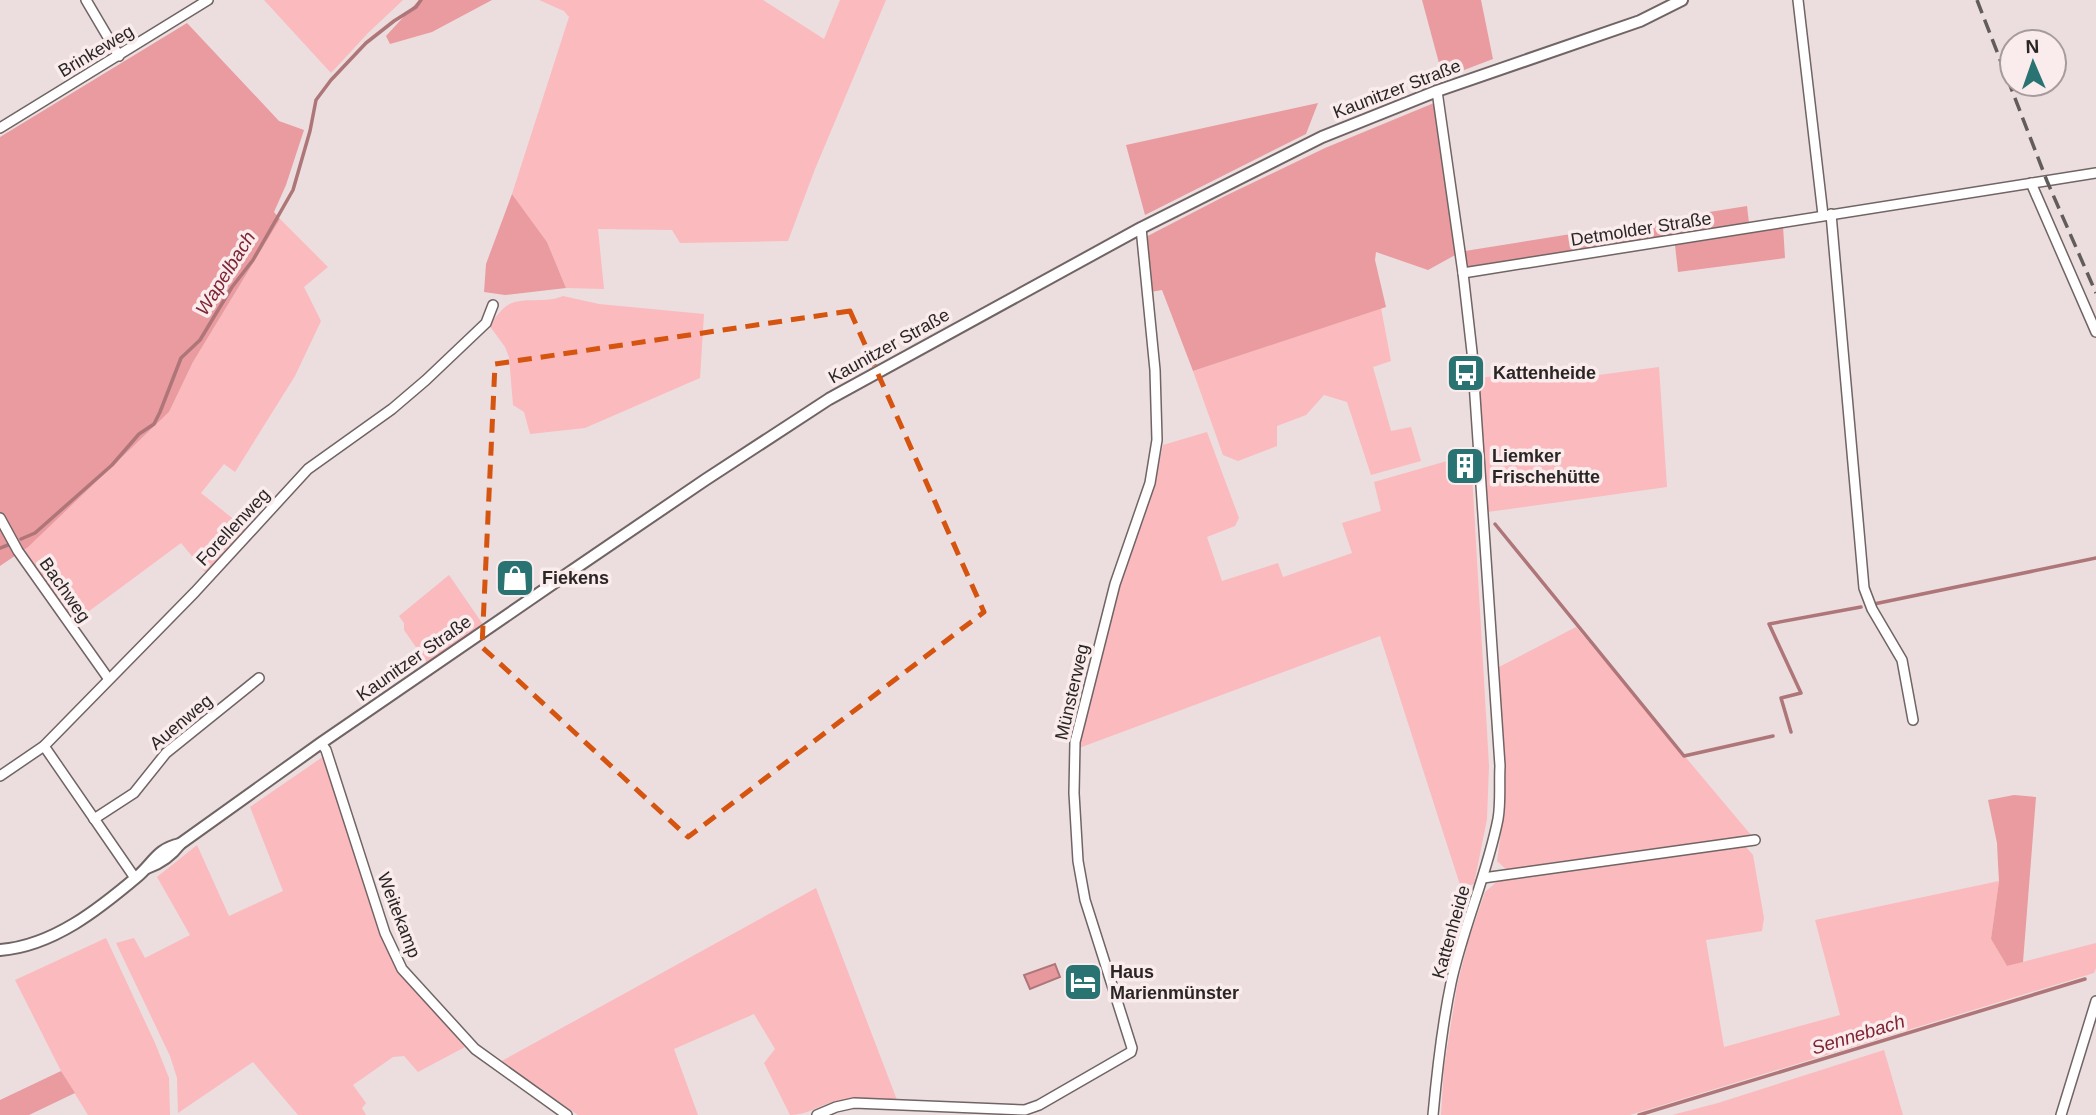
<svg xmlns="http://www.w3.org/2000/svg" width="2096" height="1115" viewBox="0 0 2096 1115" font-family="Helvetica,sans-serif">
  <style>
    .green { fill: #fbbabd }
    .forest { fill: #e99ba0 }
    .water { fill: #e6989d; stroke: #ae7679; stroke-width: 2 }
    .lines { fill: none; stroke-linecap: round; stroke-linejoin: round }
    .stream { stroke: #ae7679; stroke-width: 3.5 }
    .minor-casing { stroke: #706464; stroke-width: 12 }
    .tertiary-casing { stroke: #706464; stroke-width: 14 }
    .minor { stroke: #fff; stroke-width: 9 }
    .tertiary { stroke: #fff; stroke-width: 10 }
    .rail { stroke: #635c5c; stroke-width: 3.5; stroke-dasharray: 14 7; stroke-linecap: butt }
    .marked { fill: none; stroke: #d5540f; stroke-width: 5; stroke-dasharray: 14 9; stroke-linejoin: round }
    .labels { text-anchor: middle; stroke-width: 7; stroke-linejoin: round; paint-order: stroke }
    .street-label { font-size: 18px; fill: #2b2626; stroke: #faebec }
    .poi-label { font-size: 18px; font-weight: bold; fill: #2b2626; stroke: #faebec; text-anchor: start }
    .water-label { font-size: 19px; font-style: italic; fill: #7f2432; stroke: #faebec }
  </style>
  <rect width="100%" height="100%" fill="#ecdede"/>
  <!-- green -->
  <g class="green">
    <polygon points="264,0 403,0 368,33 331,73"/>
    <polygon points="539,0 763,0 824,39 840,0 886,0 815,169 788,241 680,243 672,230 598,229 604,289 566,288 547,242 512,194 569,17 564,11"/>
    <polygon points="280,219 328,267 304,287 321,321 295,376 235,472 224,464 201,493 247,530 206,573 181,543 73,623 23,551 169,412 193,362"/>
    <path d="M 563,296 L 599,304 L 704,314 L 700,378 L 585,428 L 530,434 L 524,412 L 513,405 L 509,357 L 505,347 L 489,325 C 495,319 501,309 508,305 C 523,296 546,304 563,296 Z"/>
    <polygon points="1381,308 1391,361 1373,367 1391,431 1411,427 1421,461 1371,475 1347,402 1324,395 1306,415 1277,426 1277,446 1238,461 1223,455 1193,371"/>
    <polygon points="1581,365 1583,377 1659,367 1667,487 1488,512 1479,378"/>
    <polygon points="1207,432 1239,518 1235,526 1207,537 1222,581 1278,563 1283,577 1352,553 1342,523 1381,511 1374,482 1454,459 1457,476 1472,474 1489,766 1487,819 1474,884 1461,888 1380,636 1079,748 1118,585 1155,483 1163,445"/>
    <polygon points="449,575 484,626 427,663 404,630 404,623 399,616"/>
    <polygon points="1576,627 1751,835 1508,871 1497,861 1505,805 1497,668"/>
    <polygon points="324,756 400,972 465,1047 418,1072 404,1056 393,1057 353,1085 366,1103 362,1108 366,1115 298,1115 253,1062 178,1113 177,1078 170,1056 116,943 134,938 145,958 190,935 157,877 197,845 229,916 283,891 250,807"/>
    <polygon points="1736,844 1746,847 1753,855 1764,918 1762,931 1706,940 1724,1047 1840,1015 1815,920 1999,881 1991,939 2007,966 2096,943 2096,968 2094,973 1630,1115 1441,1115 1444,1068 1457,986 1468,942 1485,892 1500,879"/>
    <path d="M 816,888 L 897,1100 C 876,1100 853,1097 833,1102 C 818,1106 807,1115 790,1115 L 764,1063 L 775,1049 L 754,1014 L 674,1049 L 698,1115 L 578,1115 L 500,1062 Z"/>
    <polygon points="106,938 155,1043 169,1078 170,1115 88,1115 61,1071 15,980"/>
    <polygon points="1884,1050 1903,1115 1672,1115 1718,1103"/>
  </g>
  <!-- forest -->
  <g class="forest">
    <polygon points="419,0 492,0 432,32 390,44 386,36"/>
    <polygon points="1422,0 1481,0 1493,59 1443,78"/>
    <polygon points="187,23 279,121 304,130 286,185 274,212 280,219 193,362 169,412 28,547 0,566 0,137"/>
    <polygon points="1318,103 1306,134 1145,215 1126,145"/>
    <polygon points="1434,103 1457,254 1428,270 1376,252 1375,260 1386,307 1193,371 1162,290 1145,293 1138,241 1225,196 1325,148"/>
    <polygon points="512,194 547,242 566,288 505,295 484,292 486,264"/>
    <polygon points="1747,206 1749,223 1468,268 1465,251"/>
    <polygon points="1783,226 1785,258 1678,272 1675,245"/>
    <polygon points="2014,795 2036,797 2023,962 2007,966 1991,939 1999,881 1998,864 1997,843 1988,800"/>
    <polygon points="61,1071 75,1093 29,1115 0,1115 0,1100"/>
  </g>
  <!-- water -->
  <polygon class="water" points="1055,964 1060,977 1030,989 1024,975"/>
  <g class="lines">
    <!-- stream -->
    <g class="stream">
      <polyline points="1495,524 1684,756 1773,736"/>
      <polyline points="21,539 35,533 112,465 139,434 154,424 160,412 181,358 200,340 232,287 253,260 293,190 310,131 316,100 331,80 366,43 394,21 416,7 421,0"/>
      <polyline points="0,548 8,545"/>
      <polyline points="1874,604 2096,558"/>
      <polyline points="1791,732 1781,698 1801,693 1769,624 1861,607"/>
      <polyline points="1639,1115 2085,979"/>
    </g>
    <!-- minor casing -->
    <g class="minor-casing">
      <g id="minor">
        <polyline points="86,0 119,56"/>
        <polyline points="1798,0 1823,215"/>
        <polyline points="0,128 208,0"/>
        <polyline points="2031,183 2096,332"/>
        <polyline points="1831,214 1864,588 1872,609 1902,660 1913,720"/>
        <polyline points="1463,273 2096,173"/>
        <polyline points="0,518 18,551 108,678"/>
        <polyline points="321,743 326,750 385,933 402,969 475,1049 567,1115"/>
        <polyline points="44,746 135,878"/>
        <polyline points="0,776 44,746 195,592 308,469 392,409 426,380 486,323 493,305"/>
        <polyline points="94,819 134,793 166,753 259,678"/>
        <polyline points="1483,878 1755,840"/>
        <polyline points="817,1115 836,1107 854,1103 1025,1110 1039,1105 1131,1052 1132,1048 1085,900 1078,861 1074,793 1075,742 1115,584 1150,483 1157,440 1155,370 1141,228"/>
        <path d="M 1433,1115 C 1437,1071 1442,1026 1451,983 C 1463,927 1487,875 1498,819 C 1501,802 1499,783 1500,766 L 1472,352 L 1463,273 L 1437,91"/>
        <polyline points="2061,1115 2096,1001"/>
      </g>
    </g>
    <!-- tertiary casing -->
    <g class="tertiary-casing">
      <g id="tertiary">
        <path d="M 147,868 C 161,863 171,856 180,844 L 321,743 L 570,572 L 705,480 L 829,399 L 1141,228 L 1322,137 L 1437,91 L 1640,21 L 1682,0"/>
        <path d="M 0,950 C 53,946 99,909 138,876 C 154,862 157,849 180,844"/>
      </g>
    </g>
    <!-- minor -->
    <use href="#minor" class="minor"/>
    <!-- tertiary -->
    <use href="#tertiary" class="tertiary"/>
    <!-- rail -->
    <polyline class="rail" points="1977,0 2047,181 2096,293"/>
  </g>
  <!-- marked area -->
  <path class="marked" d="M 850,311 L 984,612 L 688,837 L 482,647 L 495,364 Z"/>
  <!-- icons -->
  <defs>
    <g id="bus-square" transform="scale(2.0125)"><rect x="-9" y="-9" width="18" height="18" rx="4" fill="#297373" stroke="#faebec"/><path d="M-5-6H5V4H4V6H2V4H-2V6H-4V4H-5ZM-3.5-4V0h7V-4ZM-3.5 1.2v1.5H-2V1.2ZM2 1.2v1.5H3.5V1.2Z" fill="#fff"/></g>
    <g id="building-square" transform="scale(2.0125)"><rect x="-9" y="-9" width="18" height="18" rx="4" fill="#297373" stroke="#faebec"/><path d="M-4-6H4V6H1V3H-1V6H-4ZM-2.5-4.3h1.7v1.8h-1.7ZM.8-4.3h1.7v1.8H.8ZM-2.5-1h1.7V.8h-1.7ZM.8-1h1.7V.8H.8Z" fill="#fff"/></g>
    <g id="shop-square" transform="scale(2.0125)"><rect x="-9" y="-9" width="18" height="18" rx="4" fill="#297373" stroke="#faebec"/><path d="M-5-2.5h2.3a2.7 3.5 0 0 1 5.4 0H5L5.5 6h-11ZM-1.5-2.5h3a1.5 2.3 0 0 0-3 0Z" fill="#fff"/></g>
    <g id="hotel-square" transform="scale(2.0125)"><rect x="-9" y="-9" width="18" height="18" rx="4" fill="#297373" stroke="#faebec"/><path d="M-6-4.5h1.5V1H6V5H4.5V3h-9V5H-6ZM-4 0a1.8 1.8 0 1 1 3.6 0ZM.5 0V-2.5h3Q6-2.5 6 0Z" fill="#fff"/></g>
  </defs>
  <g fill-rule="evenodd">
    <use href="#bus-square" x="1466" y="373"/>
    <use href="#building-square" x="1465" y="466"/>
    <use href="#shop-square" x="515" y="578"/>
    <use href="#hotel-square" x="1083" y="982"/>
  </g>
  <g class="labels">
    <!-- street labels -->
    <g class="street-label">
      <text transform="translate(96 51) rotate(-31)" y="6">Brinkeweg</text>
      <text transform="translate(1397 89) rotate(-21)" y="6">Kaunitzer Straße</text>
      <text transform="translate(1641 229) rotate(-9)" y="6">Detmolder Straße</text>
      <text transform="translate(889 346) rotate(-29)" y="6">Kaunitzer Straße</text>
      <text transform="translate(233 527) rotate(-47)" y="6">Forellenweg</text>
      <text transform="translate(65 590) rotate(55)" y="6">Bachweg</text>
      <text transform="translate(414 658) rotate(-35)" y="6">Kaunitzer Straße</text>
      <text transform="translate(1072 692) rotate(-77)" y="6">Münsterweg</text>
      <text transform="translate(181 722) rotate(-40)" y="6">Auenweg</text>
      <text transform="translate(399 915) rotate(69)" y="6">Weitekamp</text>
      <text transform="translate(1451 932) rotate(-74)" y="6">Kattenheide</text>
    </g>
    <!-- poi labels -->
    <g class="poi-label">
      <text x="1493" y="379">Kattenheide</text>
      <text x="1492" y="462">Liemker<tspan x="1492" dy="21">Frischehütte</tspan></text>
      <text x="542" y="584">Fiekens</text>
      <text x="1110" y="978">Haus<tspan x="1110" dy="21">Marienmünster</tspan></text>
    </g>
    <!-- water labels -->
    <g class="water-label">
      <text transform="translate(225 273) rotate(-58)" y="7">Wapelbach</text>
      <text transform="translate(1858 1034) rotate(-17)" y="7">Sennebach</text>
    </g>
  </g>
  <!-- north arrow -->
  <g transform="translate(2033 63) rotate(358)"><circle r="33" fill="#faebec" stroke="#a79c9d" stroke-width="2"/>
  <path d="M0-5L12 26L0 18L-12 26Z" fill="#297373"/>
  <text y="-10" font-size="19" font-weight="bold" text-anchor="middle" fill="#2b2626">N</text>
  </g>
</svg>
